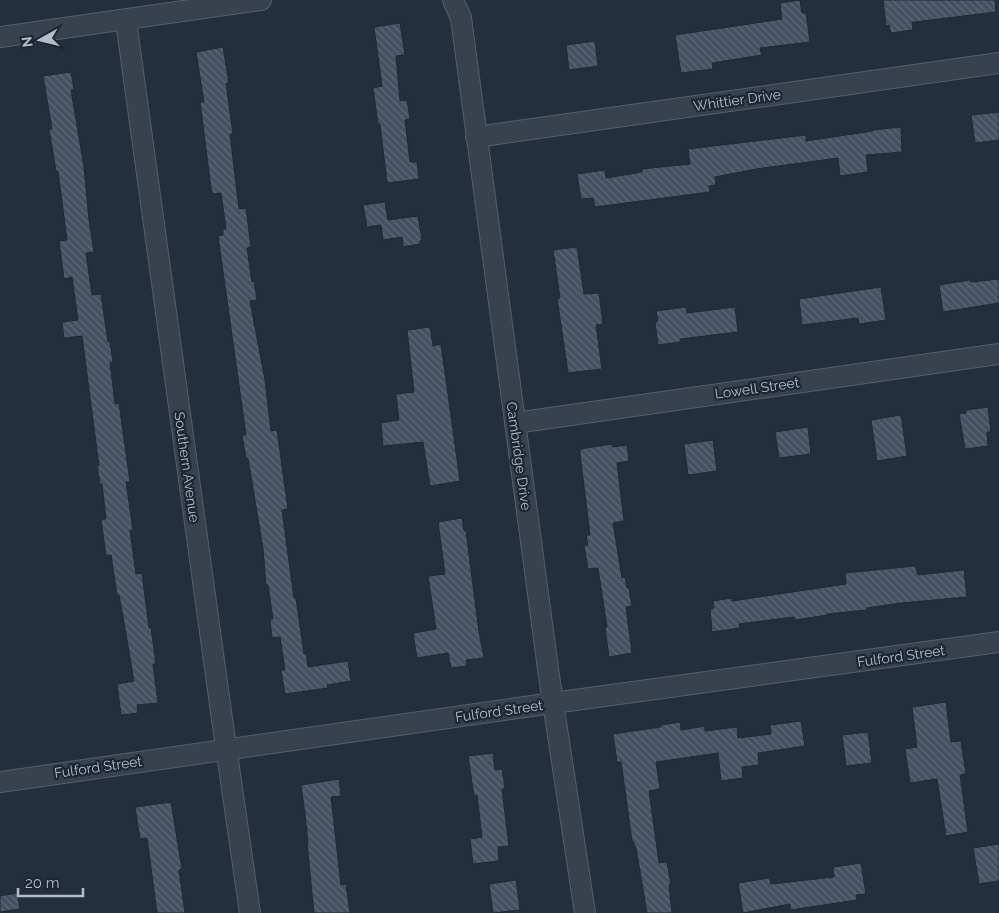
<svg xmlns="http://www.w3.org/2000/svg" width="999" height="913" viewBox="0 0 999 913" font-family="Raleway,sans-serif">
  <style>
    .building { fill: url(#building-back-hatch); stroke: #1f2835 }
    .lines { fill: none; stroke-linecap: round; stroke-linejoin: round }
    .street-casing { stroke: #565f6c; stroke-width: 22 }
    .street { stroke: #38414e; stroke-width: 20 }
    .labels { text-anchor: middle; stroke-width: 4.5; stroke-linejoin: round; paint-order: stroke }
    .street-label { font-size: 14px; fill: #b4bcc9; stroke: #1d2633 }
  </style>
  <defs>
    <pattern id="building-back-hatch" width="6" height="6" patternUnits="userSpaceOnUse" patternTransform="scale(1.25)"><rect width="6" height="6" fill="#455162"/><path d="M-1 5l2 2M0 0l6 6M5-1l2 2" fill="none" stroke="#5d6877"/></pattern>
  </defs>
  <rect width="100%" height="100%" fill="#242f3e"/>
  <!-- building -->
  <g class="building">
    <polygon points="800,0 802,13 806,13 810,42 760,48 762,55 712,63 713,69 681,73 675,35 782,19 780,3"/>
    <polygon points="883,0 995,0 996,12 915,22 912,22 913,30 891,33 889,25 886,26"/>
    <polygon points="400,23 405,55 396,56 400,101 407,100 410,119 405,120 410,162 417,162 419,179 387,183 380,124 378,124 373,88 382,86 374,27"/>
    <polygon points="595,41 598,66 569,70 566,45"/>
    <polygon points="223,47 229,83 226,83 233,134 230,134 239,209 246,208 251,247 247,248 252,282 254,281 257,300 250,301 265,380 271,431 277,430 288,509 282,510 294,598 296,598 304,654 306,653 308,667 348,661 351,681 327,685 328,688 285,694 281,670 285,670 280,637 272,638 270,619 273,619 268,585 266,585 263,549 248,458 246,458 242,435 246,435 218,236 223,235 223,229 226,229 221,193 213,194 211,188 200,102 204,102 196,52"/>
    <polygon points="71,72 74,90 71,90 84,167 89,220 94,252 86,253 92,295 101,294 108,342 110,341 113,363 110,363 115,404 119,403 130,482 126,482 133,530 130,530 136,574 142,573 149,628 151,628 156,664 153,664 158,703 137,705 138,713 121,715 117,684 134,681 122,611 119,595 117,595 111,555 106,556 101,519 106,519 102,484 100,484 97,466 99,466 82,336 64,338 62,322 78,320 72,277 64,279 59,241 67,240 58,171 56,171 49,129 52,129 43,76"/>
    <polygon points="999,112 999,140 975,143 971,115"/>
    <polygon points="901,127 902,152 866,155 868,172 840,176 838,158 756,169 715,177 716,185 709,186 710,192 595,207 593,198 581,199 577,174 605,170 606,178 642,172 642,169 690,164 688,149 806,135 806,141 873,131 873,130"/>
    <polygon points="385,202 388,220 418,216 422,240 420,241 420,244 403,247 402,237 383,240 381,225 367,227 363,205"/>
    <polygon points="577,247 584,294 599,293 603,324 596,325 602,369 568,373 557,298 560,298 553,250"/>
    <polygon points="999,279 999,303 943,312 939,285 970,280 971,282"/>
    <polygon points="881,287 886,320 859,324 858,318 802,325 799,299"/>
    <polygon points="686,307 687,313 735,307 738,332 680,339 680,342 658,345 655,322 658,321 656,311"/>
    <polygon points="430,327 433,346 441,344 460,481 430,486 423,442 383,446 381,423 399,420 396,394 414,392 407,330"/>
    <polygon points="988,407 991,432 987,432 988,446 965,449 959,414 966,413 966,410"/>
    <polygon points="901,415 907,456 877,461 871,420"/>
    <polygon points="808,427 811,454 779,458 775,432"/>
    <polygon points="713,440 717,471 688,475 684,444"/>
    <polygon points="612,444 612,447 627,445 629,461 617,463 624,521 613,523 622,578 625,577 627,588 629,588 632,606 626,607 632,653 609,657 605,628 607,627 598,568 588,569 584,546 588,545 586,535 590,535 580,454 580,449"/>
    <polygon points="462,518 464,531 466,531 479,632 484,658 466,660 467,666 451,668 448,653 417,658 413,633 436,629 428,576 445,574 438,522"/>
    <polygon points="915,566 918,575 964,570 967,597 901,603 867,608 867,610 827,614 827,615 795,620 794,617 739,624 740,628 712,632 710,609 714,608 713,601 732,598 732,601 846,584 845,573"/>
    <polygon points="946,702 951,742 961,741 966,774 960,775 968,832 946,836 937,779 910,783 905,749 917,747 912,707"/>
    <polygon points="801,721 805,746 758,753 759,765 742,767 743,778 721,781 718,753 656,762 660,789 649,791 650,798 659,863 667,862 671,885 669,885 672,913 647,913 636,848 633,841 632,841 621,762 617,762 613,734 661,727 661,725 680,722 681,730 705,726 705,731 737,727 738,738 771,734 770,725"/>
    <polygon points="868,732 872,763 846,766 842,735"/>
    <polygon points="493,753 495,770 502,769 505,788 502,789 509,846 498,847 499,861 473,864 470,839 482,837 477,795 474,796 468,756"/>
    <polygon points="339,779 341,796 331,797 341,885 346,884 350,913 314,913 307,843 308,843 305,814 301,785"/>
    <polygon points="171,802 182,869 179,870 185,913 157,913 147,838 140,839 135,807"/>
    <polygon points="999,844 999,881 979,884 973,848"/>
    <polygon points="861,863 866,894 856,895 857,900 790,910 790,904 743,913 738,883 769,878 771,884 834,877 833,867"/>
    <polygon points="516,880 520,910 493,913 489,884"/>
    <polygon points="17,893 20,909 0,912 0,896"/>
  </g>
  <g class="lines">
    <!-- street casing -->
    <g class="street-casing">
      <g id="street">
        <polyline points="453,0 461,18 549,676 585,913"/>
        <polyline points="126,21 222,719 250,913"/>
        <polyline points="0,37 261,0"/>
        <polyline points="476,137 999,63"/>
        <polyline points="515,423 999,354"/>
        <polyline points="0,782 553,703 999,642"/>
      </g>
    </g>
    <!-- street -->
    <use href="#street" class="street"/>
  </g>
  <g class="labels">
    <!-- street labels -->
    <g class="street-label">
      <text transform="translate(737 100) rotate(-8)" y="5">Whittier Drive</text>
      <text transform="translate(757 388) rotate(-8)" y="5">Lowell Street</text>
      <text transform="translate(519 456) rotate(82)" y="5">Cambridge Drive</text>
      <text transform="translate(187 467) rotate(82)" y="5">Southern Avenue</text>
      <text transform="translate(901 656) rotate(-8)" y="5">Fulford Street</text>
      <text transform="translate(499 711) rotate(-8)" y="5">Fulford Street</text>
      <text transform="translate(98 767) rotate(-8)" y="5">Fulford Street</text>
    </g>
  </g>
  <!-- north arrow -->
  <g transform="translate(40 40) rotate(262)" stroke="#1d2633" stroke-width="4" paint-order="stroke">
  <path d="M0-4L9 19L0 12L-9 19Z" fill="#b4bcc9"/>
  <text y="-8" font-size="14" font-weight="bold" text-anchor="middle" fill="#b4bcc9">N</text>
  </g>
  <!-- scale -->
  <path d="M18 888v8h65v-8" fill="none" stroke="#b4bcc9" stroke-width="2.5"/>
  <text x="25" y="888" font-size="15" fill="#b4bcc9" stroke="#1d2633" stroke-width="4" paint-order="stroke">20 m</text>
</svg>
